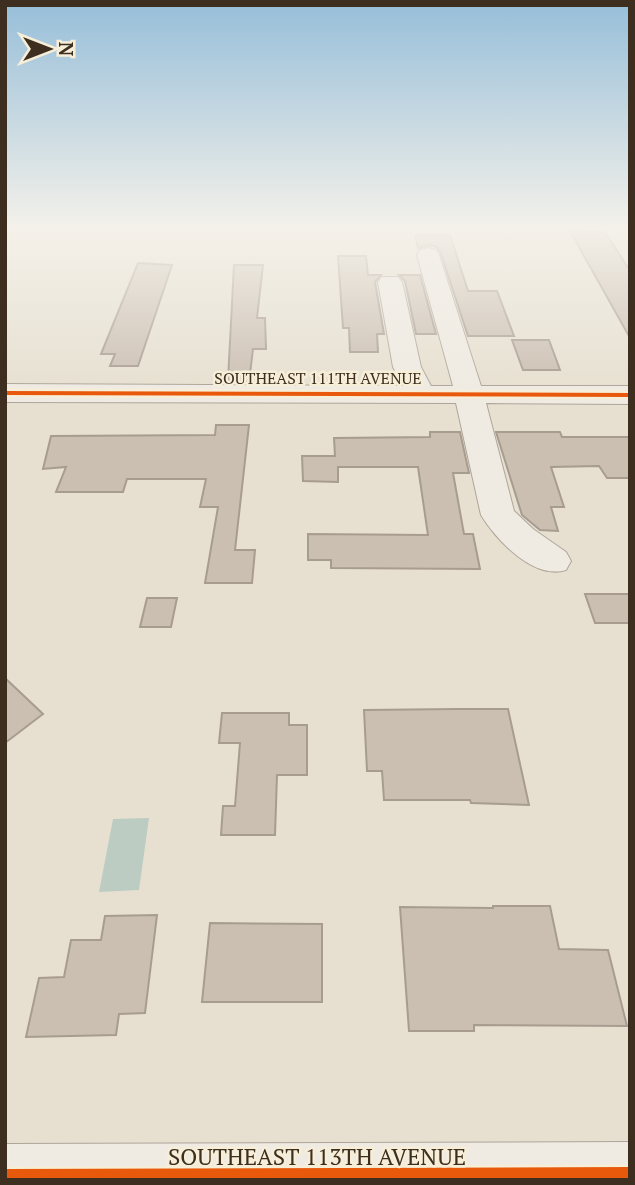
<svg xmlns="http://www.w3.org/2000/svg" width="635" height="1185" viewBox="0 0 635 1185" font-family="'PT Serif',serif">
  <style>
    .water { fill: #bcccc2 }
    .building { fill: #cbbfb2; stroke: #a89c90; stroke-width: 2 }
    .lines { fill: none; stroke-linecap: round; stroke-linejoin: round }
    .minor-casing { stroke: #ada599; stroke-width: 2 }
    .minor { fill: #efebe3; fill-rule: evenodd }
    .cycleway-casing { stroke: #f7eed8; stroke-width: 5 }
    .cycleway { fill: #e8590c; fill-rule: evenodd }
    .labels { text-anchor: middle; stroke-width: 5; stroke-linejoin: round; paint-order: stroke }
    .far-street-label { font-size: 16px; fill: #3d2e20; stroke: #f7eed8 }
    .near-street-label { font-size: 23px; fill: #3d2e20; stroke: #f7eed8 }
  </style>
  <rect width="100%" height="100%" fill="#e7e0d1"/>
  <!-- water -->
  <polygon class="water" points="149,818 139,890 99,892 113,819"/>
  <!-- building -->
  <g class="building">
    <polygon points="570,231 605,232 630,271 630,338"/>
    <polygon points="415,235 450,235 468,291 497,291 514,336 468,336 441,254 437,247 429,245 418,248"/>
    <polygon points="338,256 366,256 368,275 381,275 375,282 384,334 377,334 378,352 350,352 349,328 343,328"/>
    <polygon points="138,263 172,265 138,366 110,366 115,354 101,354"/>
    <polygon points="234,265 263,265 257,318 265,318 266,349 253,349 249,382 228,380"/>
    <polygon points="399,275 420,275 436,334 416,334 405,281"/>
    <polygon points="512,340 549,340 560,370 523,370"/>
    <polygon points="216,425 249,425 235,550 255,550 252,583 205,583 218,507 200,507 206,479 127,479 123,492 56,492 66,467 43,469 51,436 215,435"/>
    <polygon points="430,432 460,432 469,473 453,473 464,534 473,534 480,569 331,568 331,560 308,560 308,534 428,535 418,467 338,467 338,482 303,481 302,456 335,456 334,438 430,437"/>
    <polygon points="496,432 560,432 562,437 630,437 630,478 607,478 599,466 551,467 564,507 551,507 558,531 540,530 522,515"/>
    <polygon points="585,594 630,594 630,623 595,623"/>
    <polygon points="147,598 177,598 171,627 140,627"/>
    <polygon points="5,678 43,714 5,743"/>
    <polygon points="457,709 508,709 529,805 471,803 470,800 384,800 382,771 367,771 364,710"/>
    <polygon points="222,713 289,713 289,725 307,725 307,775 277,775 275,835 221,835 223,806 235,806 240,743 219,743"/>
    <polygon points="493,906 550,906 559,949 608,950 627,1026 474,1025 474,1031 409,1031 400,907 493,908"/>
    <polygon points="157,915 145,1013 119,1014 116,1035 26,1037 39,978 64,977 71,940 101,940 105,916"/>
    <polygon points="210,923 322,924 322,1002 202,1002"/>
  </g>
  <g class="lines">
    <!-- minor casing -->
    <g class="minor-casing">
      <g id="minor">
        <path d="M 428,248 L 436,250 L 439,255 L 481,386 L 630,386 L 630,404 L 486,403 L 514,511 L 533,529 L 566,552 L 571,561 L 566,570 C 534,580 497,541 481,515 L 456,403 L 5,402 L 5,384 L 403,386 L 393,367 L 378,282 L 382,277 L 398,277 L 402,282 L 421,367 L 431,386 L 453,386 L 417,255 L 420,250 Z"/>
        <polygon points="630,1142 630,1180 5,1180 5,1144"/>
      </g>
    </g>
    <!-- minor -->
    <use href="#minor" class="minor"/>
    <!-- cycleway casing -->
    <g class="cycleway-casing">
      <g id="cycleway">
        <polygon points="5,391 630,393 630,397 5,395"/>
        <polygon points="630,1167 630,1180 5,1180 5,1169"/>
      </g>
    </g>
    <!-- cycleway -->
    <use href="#cycleway" class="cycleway"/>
  </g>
  <!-- sky -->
  <linearGradient id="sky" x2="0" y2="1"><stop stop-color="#96bed9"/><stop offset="0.58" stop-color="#f4f1ea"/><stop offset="1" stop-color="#f4f1ea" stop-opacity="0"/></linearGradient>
  <rect width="635" height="392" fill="url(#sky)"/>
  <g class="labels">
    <!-- far-street labels -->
    <g class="far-street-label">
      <text x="318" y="384">SOUTHEAST 111TH AVENUE</text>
    </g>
    <!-- near-street labels -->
    <g class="near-street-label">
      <text x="317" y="1165">SOUTHEAST 113TH AVENUE</text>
    </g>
  </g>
  <!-- border -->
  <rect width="635" height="1185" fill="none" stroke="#3d2e20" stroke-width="14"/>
  <!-- north arrow -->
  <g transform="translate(49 49) rotate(90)" stroke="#f7eed8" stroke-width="5" paint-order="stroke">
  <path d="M0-5L12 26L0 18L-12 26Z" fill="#3d2e20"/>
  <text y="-10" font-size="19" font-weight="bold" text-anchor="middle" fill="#3d2e20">N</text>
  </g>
</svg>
